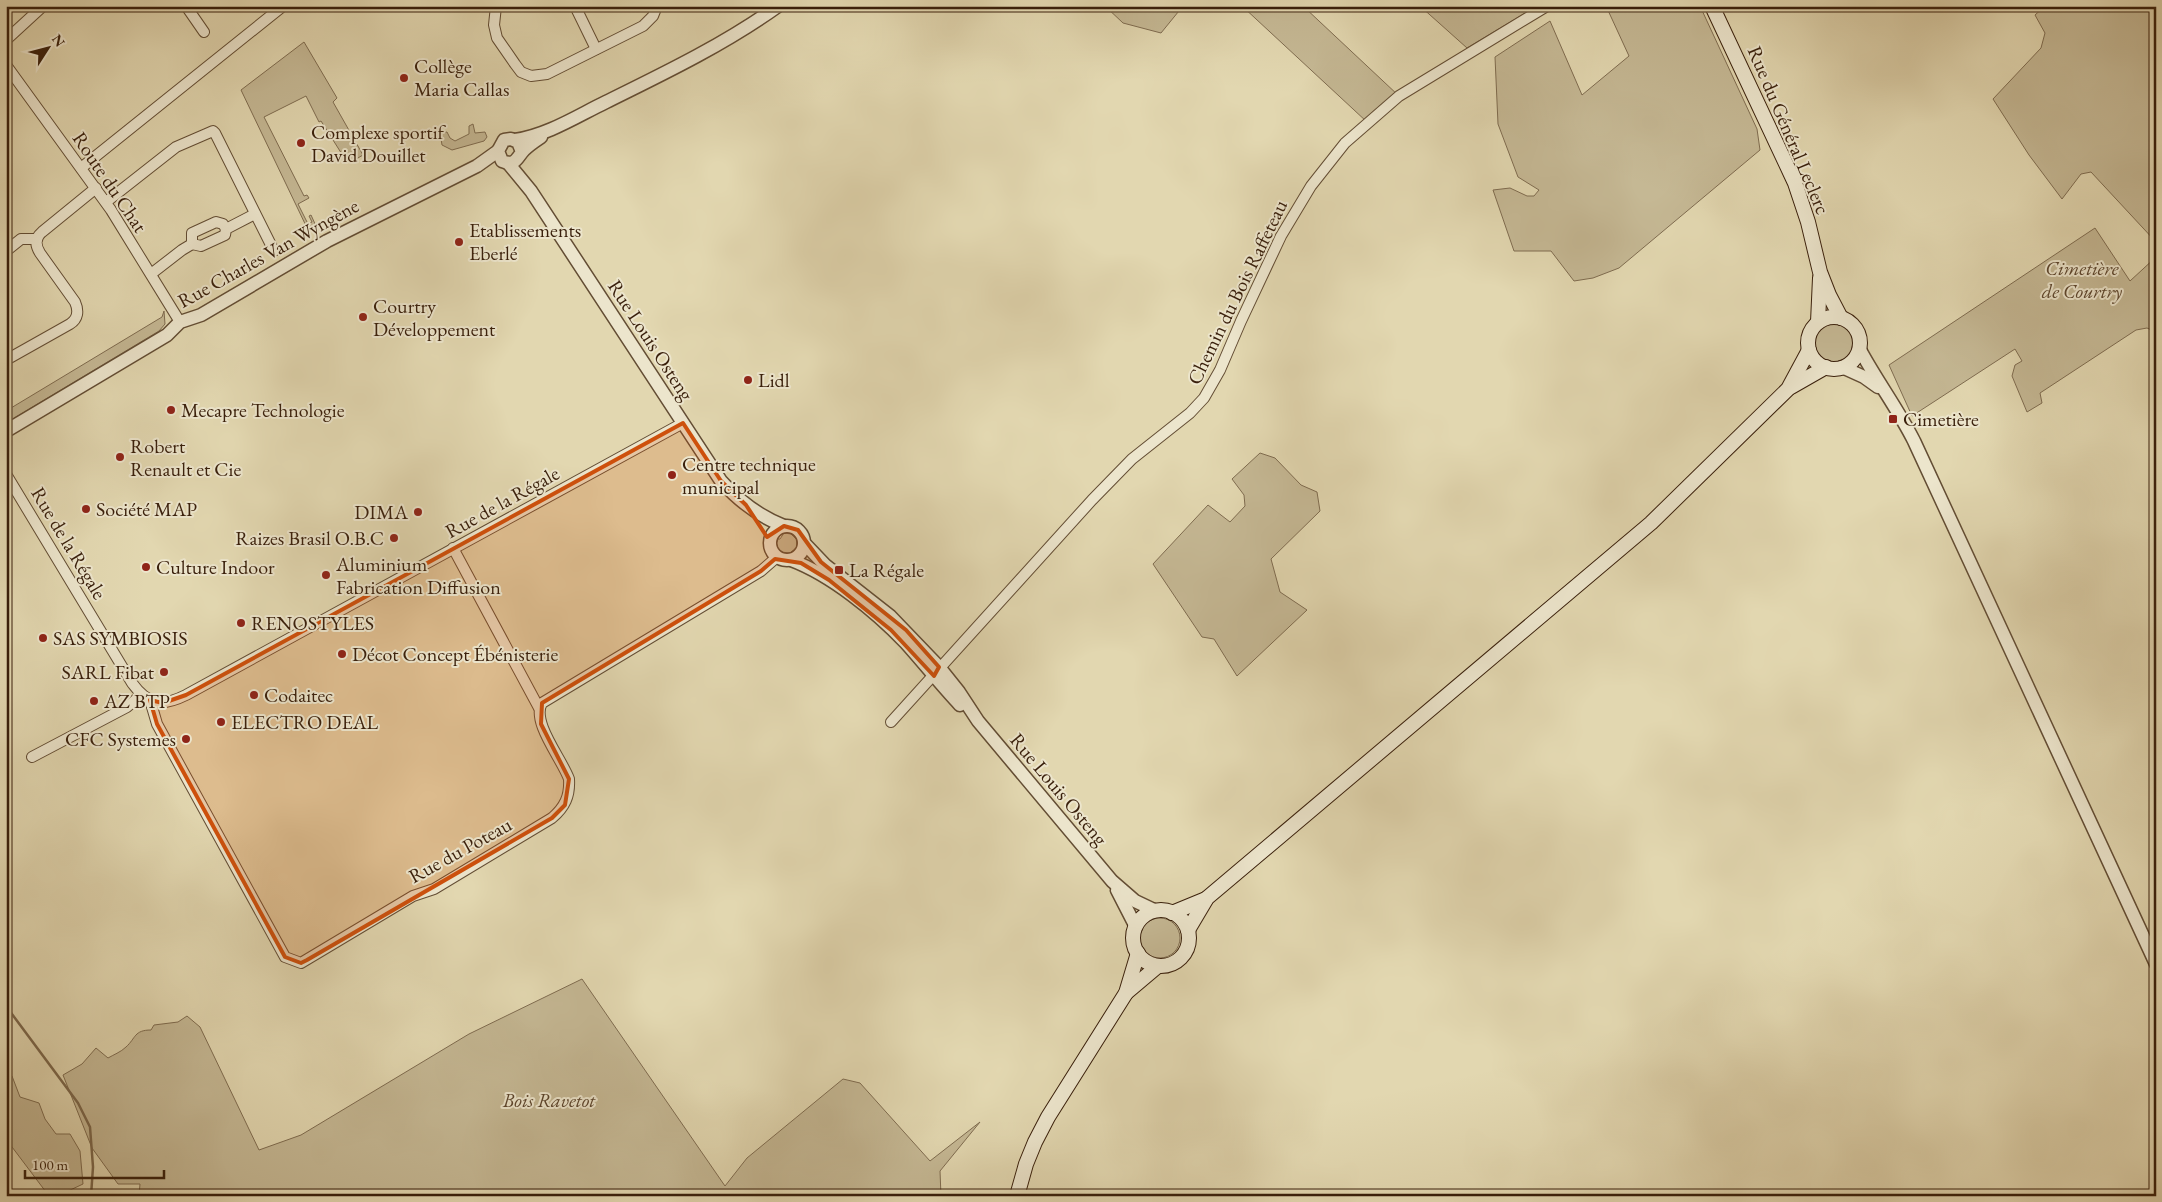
<svg xmlns="http://www.w3.org/2000/svg" width="2162" height="1202" viewBox="0 0 2162 1202" font-family="'EB Garamond',serif">
  <style>
    .green { fill: #c5b894; stroke: #7f6c50 }
    .lines { fill: none; stroke-linecap: round; stroke-linejoin: round }
    .stream { stroke: #7c684c; stroke-width: 2.5 }
    .minor-casing { stroke: #634d34; stroke-width: 12 }
    .tertiary-casing { stroke: #634d34; stroke-width: 15 }
    .secondary-casing { stroke: #391f0b; stroke-width: 16 }
    .minor { stroke: #ece5cc; stroke-width: 10 }
    .tertiary { stroke: #ece5cc; stroke-width: 12 }
    .secondary { stroke: #ece5cc; stroke-width: 14 }
    .marked { fill: #ce500c; fill-opacity: 0.2; stroke: #ce500c; stroke-width: 4; stroke-linejoin: round }
    .poi-dot { fill: #8f2418; stroke: #ece5cc; stroke-width: 2 }
    .labels { text-anchor: middle; stroke-width: 4; stroke-linejoin: round; paint-order: stroke }
    .poi-label { font-size: 20px; fill: #391f0b; stroke: #ece5cc; text-anchor: start }
    .street-label { font-size: 20px; fill: #391f0b; stroke: #ece5cc }
    .park-label { font-size: 20px; font-style: italic; fill: #5c452d; stroke: #ece5cc }
  </style>
  <rect width="100%" height="100%" fill="#e2d7b0"/>
  <filter id="stains"><feTurbulence type="fractalNoise" baseFrequency=".004" numOctaves="4"/><feColorMatrix values="0 0 0 0 .2 0 0 0 0 .09 0 0 0 0 .02 0 0 0 .5 -.17"/></filter>
  <radialGradient id="worn" r=".72"><stop offset=".6" stop-color="#630" stop-opacity="0"/><stop offset="1" stop-color="#630" stop-opacity=".3"/></radialGradient>
  <!-- green -->
  <g class="green">
    <polygon points="1105,6 1183,6 1161,33 1123,23"/>
    <polygon points="1242,6 1303,6 1399,96 1367,122"/>
    <polygon points="1420,6 1537,6 1467,48"/>
    <polygon points="1606,6 1700,6 1757,129 1760,150 1619,268 1593,278 1574,281 1551,251 1514,251 1493,190 1510,188 1527,196 1534,196 1539,190 1518,177 1498,124 1495,57 1550,21 1582,95 1629,56"/>
    <polygon points="2045,6 2156,6 2156,242 2091,172 2081,174 2062,199 2029,155 1993,99 2041,48 2045,33 2035,15"/>
    <polygon points="304,42 337,98 333,102 363,155 351,162 345,159 321,121 319,122 306,96 264,117 304,196 307,195 309,198 298,204 308,224 312,222 309,216 311,215 316,226 308,230 241,90"/>
    <polygon points="473,124 475,133 485,132 487,137 484,141 452,150 442,145 440,133 447,132 450,138 455,141 469,134 469,126"/>
    <polygon points="2095,228 2130,281 2156,257 2156,332 2147,328 2136,330 2040,393 2042,403 2027,412 2012,376 2015,365 2022,361 2015,349 1912,416 1889,365"/>
    <polygon points="164,311 165,324 159,331 6,423 6,411 162,317"/>
    <circle cx="1834" cy="343" r="19"/>
    <polygon points="1260,453 1275,458 1301,485 1317,492 1320,511 1271,559 1280,592 1307,610 1237,676 1214,639 1202,637 1153,564 1208,505 1230,522 1245,506 1244,495 1232,479"/>
    <polygon points="784,533 791,534 797,540 797,547 790,553 781,552 776,545 777,539 780,539"/>
    <circle cx="1160" cy="938" r="20"/>
    <path d="M 582,979 L 725,1186 L 747,1158 L 843,1079 L 860,1083 L 930,1161 L 980,1122 L 940,1171 L 941,1196 L 139,1196 L 140,1184 L 118,1184 L 92,1148 L 63,1075 L 82,1064 L 96,1048 L 108,1058 C 113,1055 121,1052 126,1047 C 136,1038 134,1030 151,1030 L 154,1025 L 178,1022 L 187,1016 L 200,1027 L 259,1150 L 301,1135 L 469,1034 Z"/>
    <polygon points="6,1073 12,1076 20,1097 39,1103 45,1119 56,1134 70,1134 80,1151 83,1184 66,1192 65,1196 49,1196 6,1139"/>
  </g>
  <g class="lines">
    <!-- stream -->
    <polyline class="stream" points="6,1006 78,1103 90,1127 93,1167 91,1196"/>
    <!-- minor casing -->
    <g class="minor-casing">
      <g id="minor">
        <polyline points="186,6 204,32"/>
        <polyline points="496,6 494,25 497,38 515,64 521,72 531,76 547,74 643,26 653,16 657,6"/>
        <polyline points="575,6 596,49"/>
        <polyline points="6,40 43,6"/>
        <polyline points="6,65 111,210 180,322"/>
        <polyline points="81,168 283,6"/>
        <polyline points="106,202 176,147 213,131 215,133 274,251"/>
        <polyline points="226,229 223,224 216,222 192,233 192,244 201,246 225,235 226,229 255,214"/>
        <polyline points="6,251 21,239 37,239"/>
        <polyline points="151,274 182,250 192,244"/>
        <path d="M 6,360 L 70,324 C 78,319 79,311 75,302 L 40,253 C 35,245 35,238 42,232 L 96,188"/>
        <path d="M 6,474 L 132,683 C 148,705 162,707 186,695 L 683,423"/>
        <polyline points="453,548 539,708"/>
        <path d="M 150,700 L 157,724 L 285,957 L 301,963 L 413,896 L 434,889 L 552,818 C 565,807 570,796 569,779 C 562,759 531,722 542,703 L 761,571 L 777,557"/>
        <polyline points="891,722 1092,500 1132,459 1190,413 1204,398 1220,370 1241,321 1281,236 1311,186 1345,143 1399,96 1547,6"/>
        <polyline points="32,757 127,707 141,695"/>
      </g>
    </g>
    <!-- tertiary casing -->
    <g class="tertiary-casing">
      <g id="tertiary">
        <path d="M 515,140 C 548,135 577,116 606,102 C 665,73 725,44 778,6"/>
        <path d="M 522,152 L 518,142 L 511,139 L 504,140 L 498,151 L 502,161 C 516,167 517,157 524,150 C 529,145 535,141 541,137"/>
        <path d="M 508,163 L 531,191 L 721,481 C 739,501 758,516 784,526"/>
        <path d="M 1859,348 C 1876,380 1898,409 1914,441 L 2156,964"/>
        <polyline points="1842,367 1864,377 1878,387"/>
        <polyline points="6,431 167,335 180,322 201,315 327,241 477,166 498,151"/>
        <circle cx="787" cy="543" r="17"/>
        <polyline points="804,543 825,565 890,616 939,667 959,692 978,721 1112,881 1135,901 1156,911"/>
        <path d="M 791,560 C 831,575 875,611 905,642 C 924,663 941,685 960,705"/>
        <polyline points="1117,890 1136,927"/>
      </g>
    </g>
    <!-- secondary casing -->
    <g class="secondary-casing">
      <g id="secondary">
        <polyline points="1712,6 1795,183 1808,222 1820,272 1829,295 1841,318"/>
        <circle cx="1834" cy="343" r="26"/>
        <polyline points="1818,322 1820,278"/>
        <polyline points="1791,387 1826,367"/>
        <circle cx="1161" cy="938" r="28"/>
        <polyline points="1172,913 1206,899"/>
        <polyline points="1188,930 1207,898 1651,523 1788,389 1809,350"/>
        <polyline points="1126,993 1158,966"/>
        <polyline points="1017,1196 1026,1164 1035,1142 1048,1117 1126,993 1138,953"/>
      </g>
    </g>
    <!-- minor -->
    <use href="#minor" class="minor"/>
    <!-- tertiary -->
    <use href="#tertiary" class="tertiary"/>
    <!-- secondary -->
    <use href="#secondary" class="secondary"/>
  </g>
  <!-- marked area -->
  <path class="marked" d="M 683,423 L 721,481 L 746,505 L 767,537 L 784,526 L 798,530 L 821,562 L 906,630 L 939,667 L 934,676 L 891,630 L 829,580 L 801,563 L 775,559 L 761,571 L 542,703 L 541,724 L 569,779 L 565,805 L 552,818 L 307,960 L 301,963 L 285,957 L 157,724 L 150,700 L 163,703 L 186,695 Z"/>
  <!-- markers -->
  <g class="poi-dot">
    <circle cx="404" cy="78" r="5"/>
    <circle cx="301" cy="143" r="5"/>
    <circle cx="459" cy="242" r="5"/>
    <circle cx="363" cy="317" r="5"/>
    <circle cx="748" cy="380" r="5"/>
    <circle cx="171" cy="410" r="5"/>
    <rect x="1888" y="414" width="10" height="10" rx="2.5"/>
    <circle cx="120" cy="457" r="5"/>
    <circle cx="672" cy="475" r="5"/>
    <circle cx="86" cy="509" r="5"/>
    <circle cx="418" cy="512" r="5"/>
    <circle cx="394" cy="538" r="5"/>
    <circle cx="146" cy="567" r="5"/>
    <rect x="834" y="565" width="10" height="10" rx="2.5"/>
    <circle cx="326" cy="575" r="5"/>
    <circle cx="241" cy="623" r="5"/>
    <circle cx="43" cy="638" r="5"/>
    <circle cx="342" cy="654" r="5"/>
    <circle cx="164" cy="672" r="5"/>
    <circle cx="254" cy="695" r="5"/>
    <circle cx="94" cy="701" r="5"/>
    <circle cx="221" cy="722" r="5"/>
    <circle cx="186" cy="739" r="5"/>
  </g>
  <g class="labels">
    <!-- poi labels -->
    <g class="poi-label">
      <text x="414" y="73">Collège<tspan x="414" dy="23">Maria Callas</tspan></text>
      <text x="311" y="139">Complexe sportif<tspan x="311" dy="23">David Douillet</tspan></text>
      <text x="469" y="237">Etablissements<tspan x="469" dy="23">Eberlé</tspan></text>
      <text x="373" y="313">Courtry<tspan x="373" dy="23">Développement</tspan></text>
      <text x="758" y="387">Lidl</text>
      <text x="181" y="417">Mecapre Technologie</text>
      <text x="1903" y="426">Cimetière</text>
      <text x="130" y="453">Robert<tspan x="130" dy="23">Renault et Cie</tspan></text>
      <text x="682" y="471">Centre technique<tspan x="682" dy="23">municipal</tspan></text>
      <text x="96" y="516">Société MAP</text>
      <text x="408" y="519" text-anchor="end">DIMA</text>
      <text x="384" y="545" text-anchor="end">Raizes Brasil O.B.C</text>
      <text x="336" y="571">Aluminium<tspan x="336" dy="23">Fabrication Diffusion</tspan></text>
      <text x="156" y="574">Culture Indoor</text>
      <text x="849" y="577">La Régale</text>
      <text x="251" y="630">RENOSTYLES</text>
      <text x="53" y="645">SAS SYMBIOSIS</text>
      <text x="352" y="661">Décot Concept Ébénisterie</text>
      <text x="154" y="679" text-anchor="end">SARL Fibat</text>
      <text x="264" y="702">Codaitec</text>
      <text x="104" y="708">AZ BTP</text>
      <text x="231" y="729">ELECTRO DEAL</text>
      <text x="176" y="746" text-anchor="end">CFC Systemes</text>
    </g>
    <!-- street labels -->
    <g class="street-label">
      <text transform="translate(1789 130) rotate(67)" y="7">Rue du Général Leclerc</text>
      <text transform="translate(110 182) rotate(56)" y="7">Route du Chat</text>
      <text transform="translate(268 253) rotate(-29)" y="7">Rue Charles Van Wyngène</text>
      <text transform="translate(1237 292) rotate(-64)" y="7">Chemin du Bois Raffeteau</text>
      <text transform="translate(651 340) rotate(57)" y="7">Rue Louis Osteng</text>
      <text transform="translate(502 502) rotate(-29)" y="7">Rue de la Régale</text>
      <text transform="translate(69 543) rotate(59)" y="7">Rue de la Régale</text>
      <text transform="translate(1059 789) rotate(50)" y="7">Rue Louis Osteng</text>
      <text transform="translate(460 850) rotate(-29)" y="7">Rue du Poteau</text>
    </g>
    <!-- park labels -->
    <g class="park-label">
      <text x="2082" y="275">Cimetière<tspan x="2082" dy="23">de Courtry</tspan></text>
      <text x="549" y="1107">Bois Ravetot</text>
    </g>
  </g>
  <!-- margin -->
  <rect width="2162" height="1202" fill="none" stroke="#e2d7b0" stroke-width="25"/>
  <rect x="8" y="8" width="2147" height="1187" fill="none" stroke="#391f0b" stroke-width="2.5"/>
  <rect x="12" y="12" width="2137" height="1177" fill="none" stroke="#391f0b"/>
  <!-- north arrow -->
  <g transform="translate(48 48) rotate(54)" stroke="#ece5cc" stroke-width="4" paint-order="stroke">
  <path d="M0-4L9 19L0 12L-9 19Z" fill="#391f0b"/>
  <text y="-8" font-size="14" font-weight="bold" text-anchor="middle" fill="#391f0b">N</text>
  </g>
  <!-- scale -->
  <path d="M25 1170v8h139v-8" fill="none" stroke="#391f0b" stroke-width="2.5"/>
  <text x="32" y="1170" font-size="15" fill="#391f0b" stroke="#ece5cc" stroke-width="4" paint-order="stroke">100 m</text>
  <rect width="100%" height="100%" filter="url(#stains)"/>
  <rect width="100%" height="100%" fill="url(#worn)"/>
</svg>
